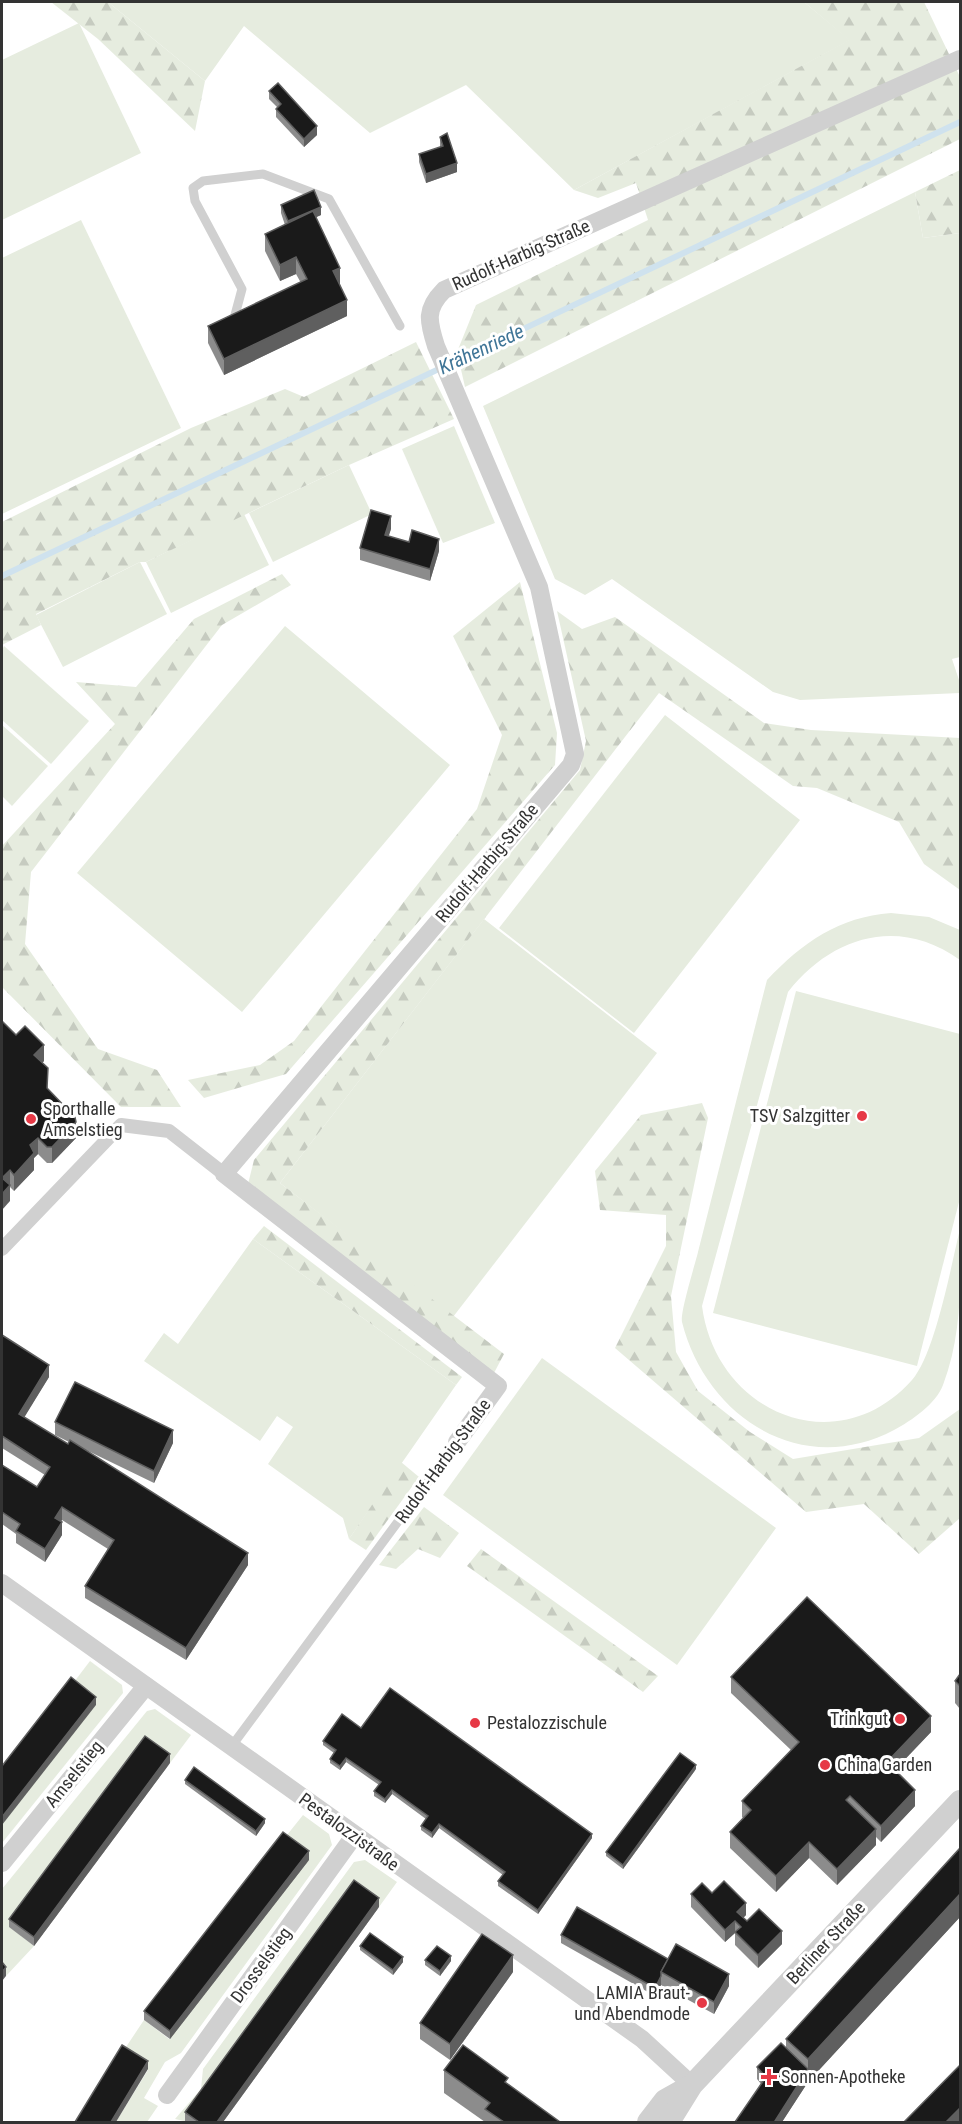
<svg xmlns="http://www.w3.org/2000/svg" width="962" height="2124" viewBox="0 0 962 2124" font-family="'Roboto Condensed',sans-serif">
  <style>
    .grass { fill: #e6ecdf }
    .forest { fill: url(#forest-firs) }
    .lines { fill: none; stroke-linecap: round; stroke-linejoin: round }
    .stream { stroke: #cfe2ee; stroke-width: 6 }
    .service { stroke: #d0d0d0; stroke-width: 9 }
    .pedestrian { stroke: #d0d0d0; stroke-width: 14 }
    .minor { stroke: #d0d0d0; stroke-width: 18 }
    .tertiary { stroke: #d0d0d0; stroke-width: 22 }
    .wall { fill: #8c8c8c }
    .shaded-wall { fill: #5f5f5f }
    .building { fill: #1a1a1a; stroke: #5f5f5f; stroke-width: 1.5 }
    .poi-dot { fill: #e63946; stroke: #fff; stroke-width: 2 }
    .labels { text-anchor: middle; stroke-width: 6; stroke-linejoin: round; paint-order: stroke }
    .street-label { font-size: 18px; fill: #333; stroke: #fff }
    .poi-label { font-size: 18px; fill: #333; stroke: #fff; text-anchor: start }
    .water-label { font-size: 20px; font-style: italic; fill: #3f7597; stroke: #fff }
  </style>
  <defs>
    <pattern id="forest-firs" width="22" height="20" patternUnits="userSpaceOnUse" patternTransform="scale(1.5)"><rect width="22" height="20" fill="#e6ecdf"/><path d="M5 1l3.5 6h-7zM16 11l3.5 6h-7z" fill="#c6cbc0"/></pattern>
  </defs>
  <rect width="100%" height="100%" fill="#fff"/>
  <!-- grass -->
  <g class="grass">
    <polygon points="108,2 804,2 850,40 574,190 466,85 370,133 244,26 205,81"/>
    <polygon points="79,23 141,153 2,220 2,60"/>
    <polygon points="915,192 923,238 960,233 960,657 952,659 960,683 960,693 800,700 773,692 612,579 585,595 555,579 483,406"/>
    <polygon points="81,220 181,428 2,514 2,258"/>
    <polygon points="454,426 495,523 443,543 402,449"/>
    <polygon points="349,465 372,514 273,562 249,513"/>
    <polygon points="244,514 269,565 171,613 146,562"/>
    <polygon points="140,562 167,614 63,667 36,615"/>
    <polygon points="285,626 450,765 242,1012 77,873"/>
    <polygon points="4,646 89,721 51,764 2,720 2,650"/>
    <polygon points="665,715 800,820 634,1033 499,928"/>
    <polygon points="2,725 48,766 12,806 2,796"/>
    <path d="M 891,913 L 929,917 L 960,930 L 960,960 C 899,916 832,936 788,992 L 702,1306 C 716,1413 837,1464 912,1380 C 935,1354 951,1266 960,1229 C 961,1282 962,1335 943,1385 C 936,1404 911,1421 894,1430 C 801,1479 706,1417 682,1322 C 680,1312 695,1265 698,1252 C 721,1161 744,1070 767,980 C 803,942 839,917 891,913 Z"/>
    <polygon points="484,919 657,1053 453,1317 280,1183"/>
    <polygon points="796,991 960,1034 960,1198 917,1366 713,1313"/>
    <polygon points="253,1239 456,1385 349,1539 343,1518 268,1464 293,1427 277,1416 260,1441 144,1361 164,1333 178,1344"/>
    <polygon points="542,1358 776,1528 677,1665 443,1495"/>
    <polygon points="90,1661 122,1685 123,1693 2,1843 2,1824 71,1686"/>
    <polygon points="155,1709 191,1735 170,1763 10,1927 34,1946 6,1976 2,1971 2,1889 147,1711"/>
    <polygon points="303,1815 329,1834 332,1845 181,2053 165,2062 144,2098 158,2106 147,2122 116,2122 148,2070 122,2053 144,2020 169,2039 283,1840"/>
    <polygon points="365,1860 397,1882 379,1907 188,2122 175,2119 201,2089 203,2069 354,1862"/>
  </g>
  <!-- forest -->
  <g class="forest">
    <polygon points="51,2 108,2 205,81 195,131 98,39"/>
    <polygon points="804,2 924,2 960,77 960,139 465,387 457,352 476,305 648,220 636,183 598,198 574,190 849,40"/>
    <polygon points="960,170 960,233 923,238 915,192"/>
    <polygon points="416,342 454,419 349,465 146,562 140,562 36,614 41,625 2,645 2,522 191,428 285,389 304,397"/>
    <polygon points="282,574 291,585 222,625 31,872 25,944 98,1049 157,1070 181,1107 121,1107 2,987 2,846 115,724 76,682 136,687 194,619"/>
    <polygon points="520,582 557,733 555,765 286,1074 204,1098 188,1080 260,1065 294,1041 477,809 502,735 453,636"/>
    <polygon points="557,611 582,629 615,617 764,723 811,730 960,738 960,890 924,864 899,822 817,788 793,786 659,693 280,1183 504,1354 494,1373 248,1184 254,1160 580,770 586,741"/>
    <polygon points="702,1103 708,1118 671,1296 676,1352 698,1391 750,1432 793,1459 919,1438 960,1409 960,1518 919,1554 864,1504 806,1512 615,1348 666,1246 666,1215 600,1210 595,1171 641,1115"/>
    <polygon points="264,1226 462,1377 456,1385 253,1239"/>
    <polygon points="401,1462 419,1477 366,1550 349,1539"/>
    <polygon points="424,1507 459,1533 440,1558 418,1549 396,1569 379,1565"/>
    <polygon points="481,1549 658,1676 643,1692 467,1566"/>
  </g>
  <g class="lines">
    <!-- stream -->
    <polyline class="stream" points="2,576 960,122"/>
    <!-- service -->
    <g class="service">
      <polyline points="235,315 242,289 195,201 193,188 203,181 263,174 329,199 400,326"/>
      <polyline points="231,1747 457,1442"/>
    </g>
    <!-- pedestrian -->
    <polyline class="pedestrian" points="2,1249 121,1125 169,1131 224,1174"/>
    <!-- minor -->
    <g class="minor">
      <path d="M 457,1442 L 498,1386 L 224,1174 L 571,765 L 575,754 L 539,587 L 436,346 C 428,321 425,309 444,290 L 960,59"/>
      <polyline points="2,1583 642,2039 692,2085"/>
      <polyline points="2,1863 146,1686"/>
      <polyline points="167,2095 354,1836"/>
    </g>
    <!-- tertiary -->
    <g class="tertiary">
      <polyline points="648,2122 665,2100 690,2086"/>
      <polyline points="669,2122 692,2085 960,1801"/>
    </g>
  </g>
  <!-- wall -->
  <g class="wall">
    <polygon points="269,91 317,135 304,147 276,117 276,109 277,107 269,99"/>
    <polygon points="440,137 457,172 426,183 419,162 419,154 440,147"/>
    <polygon points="281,205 321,215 316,217 340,284 347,316 224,375 208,343 208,326 301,283 296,274 280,281 265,251 265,234 285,225 281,213"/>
    <polygon points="391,529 388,536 439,551 430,581 360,560 360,548"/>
    <polygon points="2,1021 44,1061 42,1063 48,1089 76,1138 52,1163 47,1163 38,1154 34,1158 34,1170 14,1191 10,1187 10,1201"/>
    <polygon points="2,1335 49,1377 24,1417 68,1444 69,1442 55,1435 55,1422 173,1443 154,1483 86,1450 248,1565 186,1660 85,1598 85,1586 108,1549 62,1520 61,1521 62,1535 45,1562 16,1543 16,1534 2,1524 2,1465 37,1487 45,1475 2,1448"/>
    <polygon points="960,1674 960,1709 955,1703 955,1681"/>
    <polygon points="731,1677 931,1732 895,1770 915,1806 881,1842 876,1837 876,1845 837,1885 809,1858 776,1892 730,1848 730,1832 743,1818 742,1817 742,1801 791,1750 731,1693"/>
    <polygon points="361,1728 592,1838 538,1914 498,1886 498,1881 503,1875 439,1828 432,1838 421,1830 421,1826 426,1819 392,1794 385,1803 374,1796 374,1791 379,1785 346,1762 340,1770 330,1763 330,1759 334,1753 323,1745 323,1741"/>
    <polygon points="170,1763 34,1946 9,1927 9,1919"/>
    <polygon points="696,1769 623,1869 606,1856 606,1852"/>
    <polygon points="185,1780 265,1823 256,1836 185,1784"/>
    <polygon points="309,1860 170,2039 144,2020 144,2011"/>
    <polygon points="712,1893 746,1915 743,1918 747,1921 782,1944 758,1968 735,1945 735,1933 725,1942 691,1907 691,1894"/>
    <polygon points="379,1907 223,2122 188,2122 185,2121 185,2112"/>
    <polygon points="960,1917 808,2082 782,2122 735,2122 761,2084 757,2079 757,2067 786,2048 786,2039"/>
    <polygon points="561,1935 668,1959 729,1986 714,2014 661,1985 655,1996 561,1943"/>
    <polygon points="360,1946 403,1962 393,1975 360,1950"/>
    <polygon points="425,1960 451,1961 440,1976 425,1965"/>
    <polygon points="513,1972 450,2060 420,2039 420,2023"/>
    <polygon points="444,2070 508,2084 560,2122 485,2122 444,2093"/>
  </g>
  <!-- shaded-wall -->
  <g class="shaded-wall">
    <polygon points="317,126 317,135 304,147 304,139"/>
    <polygon points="457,163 457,172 426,183 426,174"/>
    <polygon points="321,207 321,215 288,230 288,221"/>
    <polygon points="296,257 296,274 280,281 280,265"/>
    <polygon points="340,268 340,284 333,288 333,271"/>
    <polygon points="347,300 347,316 224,375 224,359"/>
    <polygon points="391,516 391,529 385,548 385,535"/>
    <polygon points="439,539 439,551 430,581 430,569"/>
    <polygon points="44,1045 44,1061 34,1071 34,1055"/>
    <polygon points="76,1122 76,1138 52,1163 52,1147"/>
    <polygon points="38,1138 38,1154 34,1158 34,1170 14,1191 14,1175 30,1145"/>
    <polygon points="10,1170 10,1201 2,1210 2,1178"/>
    <polygon points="49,1365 49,1377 19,1426 19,1414"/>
    <polygon points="173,1430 173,1443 154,1483 154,1471"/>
    <polygon points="62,1507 62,1520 55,1530 55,1518"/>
    <polygon points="62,1522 62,1535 45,1562 45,1549"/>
    <polygon points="248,1553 248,1565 186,1660 186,1648"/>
    <polygon points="96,1697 96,1705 2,1825 2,1817"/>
    <polygon points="931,1716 931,1732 887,1778 887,1762"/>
    <polygon points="170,1754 170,1763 34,1946 34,1937"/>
    <polygon points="346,1758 346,1762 340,1770 340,1766"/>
    <polygon points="696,1765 696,1769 623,1869 623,1865"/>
    <polygon points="392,1790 392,1794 385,1803 385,1799"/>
    <polygon points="915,1790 915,1806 881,1842 881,1826"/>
    <polygon points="265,1819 265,1823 256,1836 256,1831"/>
    <polygon points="439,1824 439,1828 432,1838 432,1833"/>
    <polygon points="876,1829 876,1845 837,1885 837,1869"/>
    <polygon points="592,1834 592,1838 538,1914 538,1910"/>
    <polygon points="809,1842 809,1858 776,1892 776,1876"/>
    <polygon points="309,1851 309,1860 170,2039 170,2031"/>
    <polygon points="960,1894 960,1917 808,2082 782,2122 775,2122 775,2121 808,2069 808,2059"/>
    <polygon points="379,1898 379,1907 223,2122 217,2122"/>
    <polygon points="746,1903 746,1915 737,1924 737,1912"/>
    <polygon points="735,1921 735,1933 725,1942 725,1930"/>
    <polygon points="782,1931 782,1944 758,1968 758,1955"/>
    <polygon points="513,1955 513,1972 450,2060 450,2044"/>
    <polygon points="451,1956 451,1961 440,1976 440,1971"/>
    <polygon points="403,1957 403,1962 393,1975 393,1970"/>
    <polygon points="6,1967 6,1976 2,1981 2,1972"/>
    <polygon points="729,1974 729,1986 714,2014 714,2002"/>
    <polygon points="661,1976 661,1985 655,1996 655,1988"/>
    <polygon points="148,2061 148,2069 116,2122 111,2122"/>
    <polygon points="960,2108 960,2122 946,2122"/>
  </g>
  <!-- building -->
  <g class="building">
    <polygon points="278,83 317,126 304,139 276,109 281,104 269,91"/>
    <polygon points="447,133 457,163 426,174 419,154 443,146 440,137"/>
    <polygon points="314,190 321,207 288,221 281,205"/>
    <polygon points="313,211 340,268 333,271 347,300 224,359 208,326 307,279 296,257 280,265 265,234"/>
    <polygon points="371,510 391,516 385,535 409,542 412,530 439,539 430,569 360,548"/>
    <polygon points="2,1021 16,1035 25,1026 44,1045 34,1055 48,1068 47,1088 75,1117 76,1122 52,1147 47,1147 38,1138 30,1145 34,1153 14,1175 10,1170 2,1178 10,1185 2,1194"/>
    <polygon points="2,1335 49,1365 19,1414 68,1444 70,1440 248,1553 186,1648 85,1586 114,1540 62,1507 55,1518 62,1522 45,1549 16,1531 20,1524 2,1512 2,1465 37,1487 50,1467 2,1436"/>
    <polygon points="75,1382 173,1430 154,1471 55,1422"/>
    <polygon points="807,1597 931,1716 887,1762 915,1790 881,1826 850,1796 846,1800 876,1829 837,1869 809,1842 776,1876 730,1832 751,1810 742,1801 799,1742 731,1677"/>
    <polygon points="960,1674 960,1686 955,1681"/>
    <polygon points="71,1677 96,1697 2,1817 2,1766"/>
    <polygon points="390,1688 592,1834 538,1910 498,1881 505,1872 439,1824 432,1833 421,1826 428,1816 392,1790 385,1799 374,1791 381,1782 346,1758 340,1766 330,1759 336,1750 323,1741 342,1714 361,1728"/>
    <polygon points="145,1736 170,1754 34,1937 9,1919"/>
    <polygon points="680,1753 696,1765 623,1865 606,1852"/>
    <polygon points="194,1767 265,1819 256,1831 185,1780"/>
    <polygon points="283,1832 309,1851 170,2031 144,2011"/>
    <polygon points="960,1848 960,1894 808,2059 786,2039"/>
    <polygon points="354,1880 379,1898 217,2122 199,2122 185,2112"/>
    <polygon points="724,1881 746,1903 737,1912 747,1921 759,1909 782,1931 758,1955 735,1932 741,1927 735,1921 725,1930 691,1894 702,1883 712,1893"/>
    <polygon points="577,1907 668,1959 661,1972 661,1976 655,1988 561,1935"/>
    <polygon points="370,1933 403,1957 393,1970 360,1946"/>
    <polygon points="482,1934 513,1955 450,2044 420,2023"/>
    <polygon points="676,1944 729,1974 714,2002 661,1972"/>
    <polygon points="437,1946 451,1956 440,1971 425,1960"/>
    <polygon points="2,1962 6,1967 2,1972"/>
    <polygon points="781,2043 808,2069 775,2121 777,2122 735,2122 766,2077 757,2067"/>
    <polygon points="122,2045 148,2061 111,2122 75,2122"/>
    <polygon points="463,2045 508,2078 505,2082 560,2122 504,2122 485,2109 490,2103 444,2070"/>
    <polygon points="960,2065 960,2108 946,2122 904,2122"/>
  </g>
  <!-- markers -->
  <g class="poi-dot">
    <circle cx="862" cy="1116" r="6"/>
    <circle cx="31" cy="1119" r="6"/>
    <circle cx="900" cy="1719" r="6"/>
    <circle cx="475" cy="1723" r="6"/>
    <circle cx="825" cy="1765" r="6"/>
    <circle cx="702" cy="2003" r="6"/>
    <path d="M766 2068h6v6h6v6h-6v6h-6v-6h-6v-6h6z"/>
  </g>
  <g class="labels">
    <!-- street labels -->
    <g class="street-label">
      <text transform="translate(521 255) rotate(-24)" y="6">Rudolf-Harbig-Straße</text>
      <text transform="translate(487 863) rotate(-50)" y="6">Rudolf-Harbig-Straße</text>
      <text transform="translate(443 1461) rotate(-54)" y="6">Rudolf-Harbig-Straße</text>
      <text transform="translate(74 1774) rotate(-51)" y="6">Amselstieg</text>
      <text transform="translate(349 1832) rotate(36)" y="6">Pestalozzistraße</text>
      <text transform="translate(826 1943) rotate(-47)" y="6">Berliner Straße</text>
      <text transform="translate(261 1965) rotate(-54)" y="6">Drosselstieg</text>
    </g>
    <!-- poi labels -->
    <g class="poi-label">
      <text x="43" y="1115">Sporthalle<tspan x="43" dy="21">Amselstieg</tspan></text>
      <text x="850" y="1122" text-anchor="end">TSV Salzgitter</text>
      <text x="888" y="1725" text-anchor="end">Trinkgut</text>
      <text x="487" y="1729">Pestalozzischule</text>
      <text x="837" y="1771">China Garden</text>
      <text x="690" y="1999" text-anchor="end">LAMIA Braut-<tspan x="690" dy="21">und Abendmode</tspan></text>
      <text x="781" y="2083">Sonnen-Apotheke</text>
    </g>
    <!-- water labels -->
    <g class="water-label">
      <text transform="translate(481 349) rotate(-25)" y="7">Krähenriede</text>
    </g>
  </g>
  <!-- border -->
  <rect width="962" height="2124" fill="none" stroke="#333333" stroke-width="6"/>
</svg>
